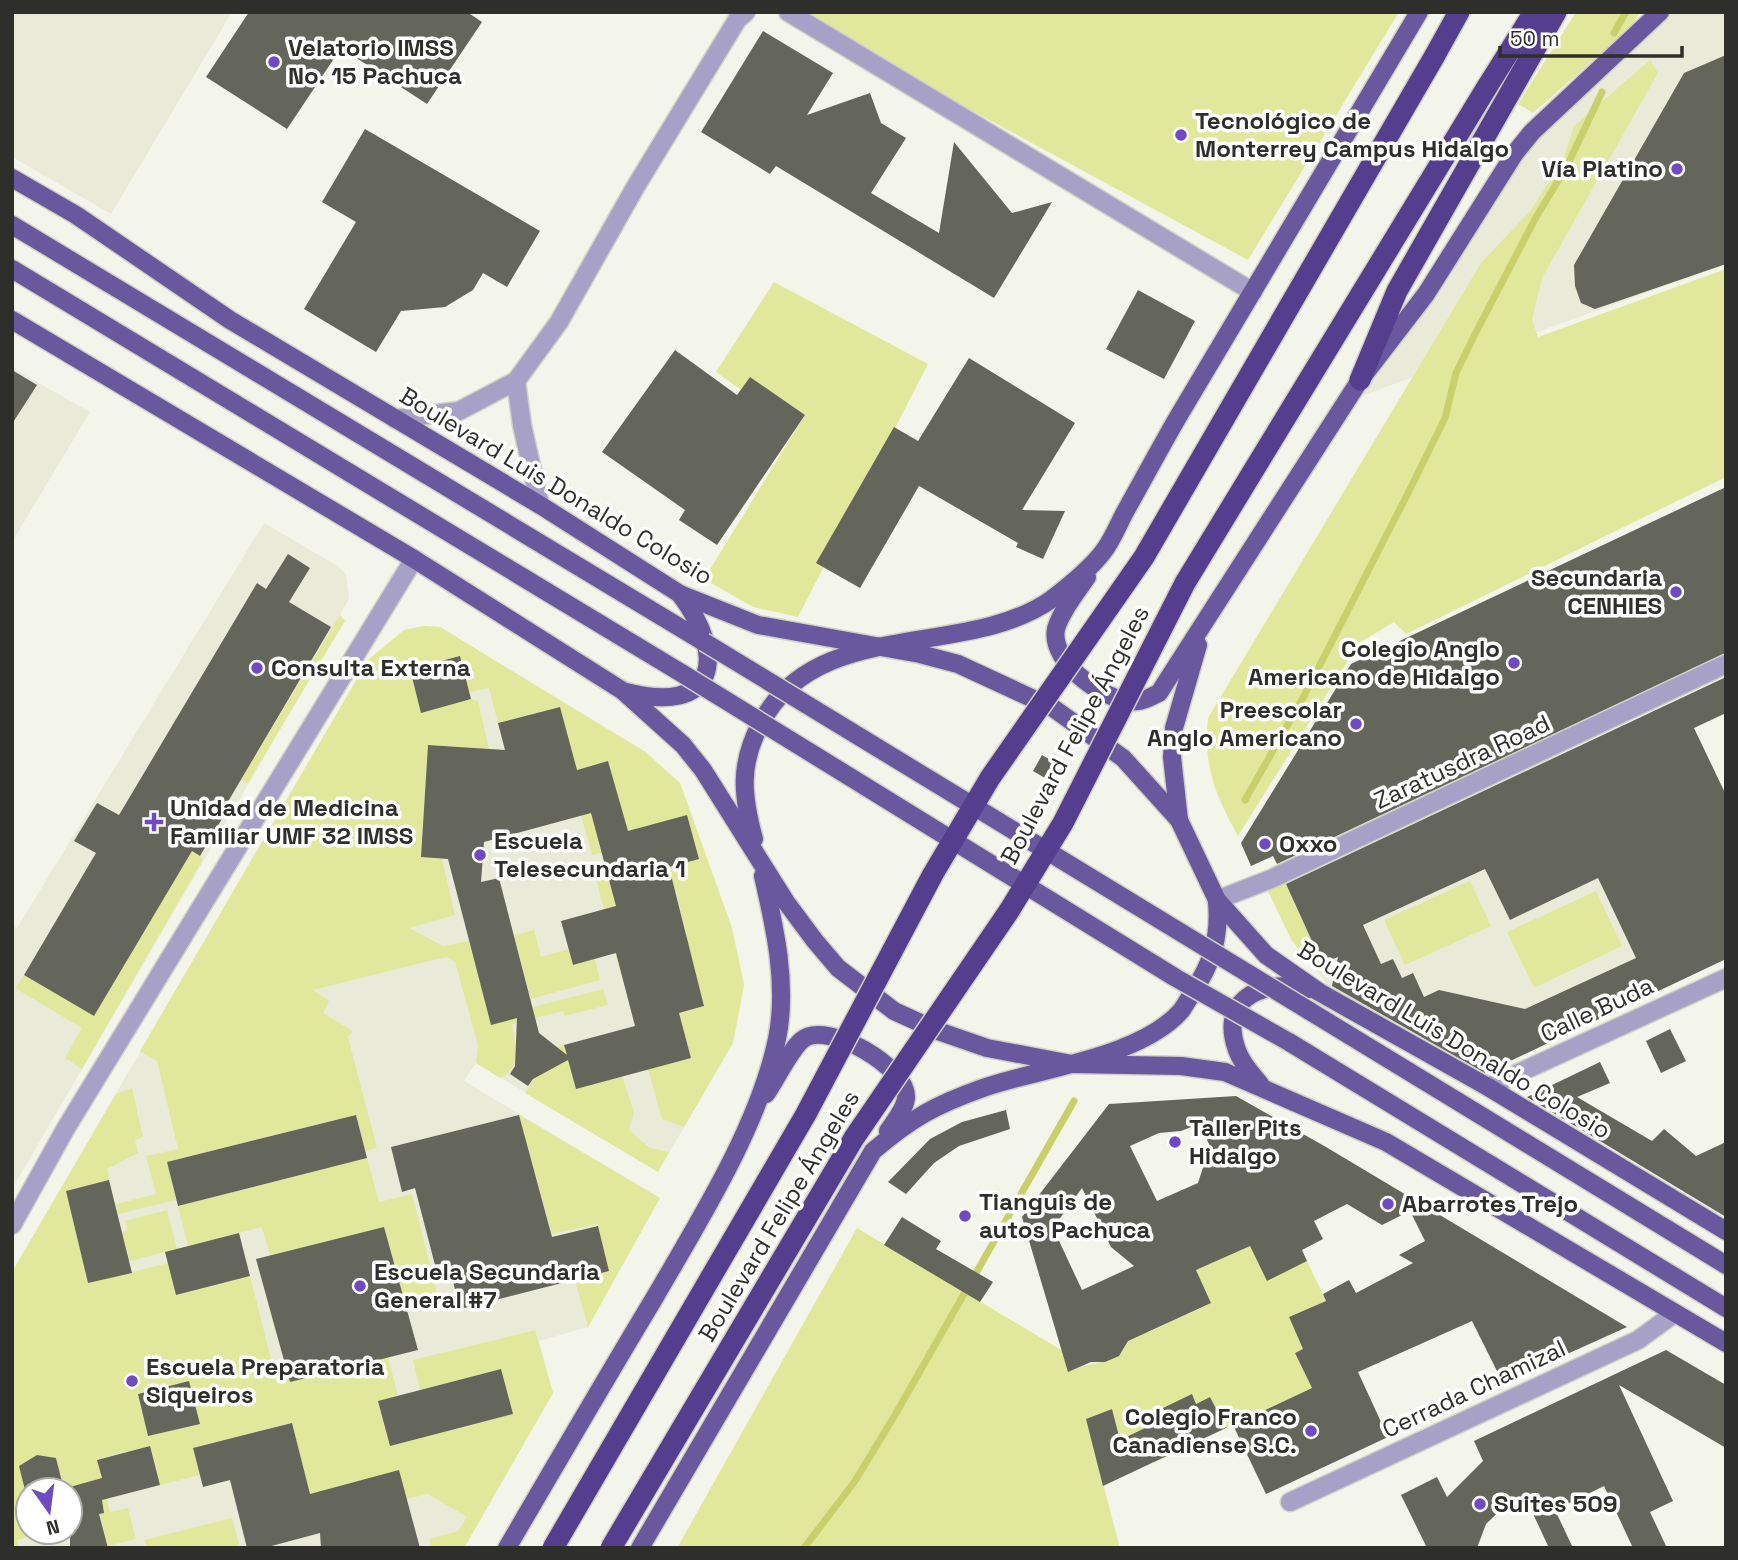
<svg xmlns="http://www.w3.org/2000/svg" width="1738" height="1560" viewBox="0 0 1738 1560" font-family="'Space Grotesk',sans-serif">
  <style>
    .built { fill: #e9ebd8; fill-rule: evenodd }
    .green { fill: #e1e89b; fill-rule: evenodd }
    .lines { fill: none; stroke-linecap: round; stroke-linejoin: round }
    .stream { stroke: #c9d06b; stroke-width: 7 }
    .building { fill: #64655b; fill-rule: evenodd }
    .minor-casing { stroke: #d0d1c7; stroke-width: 21 }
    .major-casing { stroke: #d0d1c7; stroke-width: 21 }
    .highway-casing { stroke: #d0d1c7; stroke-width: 24 }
    .minor { stroke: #a7a0c7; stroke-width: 18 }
    .major { stroke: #69589d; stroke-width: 18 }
    .highway { stroke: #543e8d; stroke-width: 21 }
    .major-bridge-casing { stroke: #d0d1c7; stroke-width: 21; stroke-linecap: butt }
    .highway-bridge-casing { stroke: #d0d1c7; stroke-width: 24; stroke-linecap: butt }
    .major-bridge { stroke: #69589d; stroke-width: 18 }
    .highway-bridge { stroke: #543e8d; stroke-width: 21 }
    .poi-dot { fill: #704ac3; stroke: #fff; stroke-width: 2.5 }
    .labels { text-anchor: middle; stroke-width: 7; stroke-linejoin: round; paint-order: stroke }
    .poi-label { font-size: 24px; font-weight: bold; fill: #2e2e2a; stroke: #fff; text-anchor: start }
    .street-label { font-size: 24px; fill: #2e2e2a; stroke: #fff }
  </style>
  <rect width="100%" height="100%" fill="#f4f5ea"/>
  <!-- built -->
  <g class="built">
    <polygon points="12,12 232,12 111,214 12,157"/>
    <polygon points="1660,12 1726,12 1726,264 1347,401 1515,153"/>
    <polygon points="12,368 90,412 12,542"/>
    <polygon points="264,523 336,565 346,574 349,598 290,713 12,1189 12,926 17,928"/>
    <path d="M 424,626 L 440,627 L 646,752 L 680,783 L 732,928 L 744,985 L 733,1043 L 658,1172 L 476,1063 L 464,1081 L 660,1198 L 588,1327 L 539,1341 L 553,1393 L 464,1548 L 12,1548 L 12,1272 L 368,660 L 404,630 ZM 28,1490 L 70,1490 L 70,1532 L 28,1532 Z"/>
    <polygon points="1550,757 1606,874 1726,959 1485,1073 1477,1072 1328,985 1291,939 1268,891"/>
  </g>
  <!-- green -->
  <g class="green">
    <polygon points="790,12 1399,12 1248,260"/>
    <polygon points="1576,12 1640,12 1630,28 1533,113 1518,104"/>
    <path d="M 1650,60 L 1658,73 L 1542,278 L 1532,319 L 1538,337 L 1726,269 L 1726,477 L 1406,634 L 1394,622 L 1359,643 L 1238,836 C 1215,795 1203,765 1208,718 L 1481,263 L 1531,210 L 1563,160 L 1574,126 Z"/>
    <polygon points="774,282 928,364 798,617 753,607 704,579 805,415 750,378 741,390 716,372"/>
    <polygon points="340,615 345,621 247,784 241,780"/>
    <path d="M 424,626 L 440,627 L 645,752 L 680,783 L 732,928 L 744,985 L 733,1043 L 684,1127 L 662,1119 L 648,1069 L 691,1057 L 679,1013 L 704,1006 L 693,963 L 623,981 L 615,953 L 687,934 L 676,891 L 604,910 L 594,872 L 606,869 L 610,883 L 698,859 L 686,816 L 598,840 L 601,853 L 592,855 L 581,815 L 620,804 L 608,761 L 494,793 L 571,749 L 559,707 L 498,723 L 489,688 L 469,692 L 459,656 L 410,669 L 422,712 L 471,699 L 478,701 L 489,749 L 428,745 L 421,857 L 442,859 L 455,915 L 409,928 L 443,946 L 469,941 L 491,1024 L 534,1013 L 533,1007 L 603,989 L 608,1005 L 565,1016 L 563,1011 L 512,1024 C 515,1044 523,1068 500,1078 L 476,1063 L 478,1045 L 455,962 L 446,957 L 313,990 L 329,1001 L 323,1013 L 353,1031 L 348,1037 L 377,1148 L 365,1151 L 356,1115 L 167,1162 L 176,1200 L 118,1214 L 116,1204 L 156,1194 L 146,1156 L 178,1149 L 157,1061 L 140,1051 L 368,660 L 404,630 Z"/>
    <polygon points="192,851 203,859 82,1069 65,1058 82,1028 15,988 24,975 94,1016"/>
    <polygon points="1470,881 1491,926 1405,965 1384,920"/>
    <polygon points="1285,883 1322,963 1312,967 1291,939 1268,891"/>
    <polygon points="1596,891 1622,946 1534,988 1507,932"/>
    <polygon points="534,930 541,957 568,949 573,965 595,959 600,980 531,999 514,935"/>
    <polygon points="564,1045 622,1076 634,1112 629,1130 650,1148 669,1152 658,1172 525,1093 556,1047"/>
    <path d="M 132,1088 L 143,1137 L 135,1140 L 138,1153 L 107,1169 L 110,1180 L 66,1191 L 88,1283 L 168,1263 L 177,1295 L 250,1276 L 276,1378 L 388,1357 L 398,1396 L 378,1401 L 390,1446 L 513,1414 L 501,1369 L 420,1390 L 413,1360 L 535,1330 L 553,1393 L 464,1548 L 432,1548 L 429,1539 L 458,1531 L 467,1517 L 428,1494 L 406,1499 L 277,1503 L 291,1423 L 193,1448 L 200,1475 L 160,1485 L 150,1446 L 97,1459 L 110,1512 L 128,1508 L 136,1539 L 108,1546 L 100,1517 L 80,1519 L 72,1486 L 33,1490 L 62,1482 L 56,1458 L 37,1456 L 19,1466 L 28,1498 L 22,1500 L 28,1532 L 45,1532 L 17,1540 L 19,1548 L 12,1548 L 12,1272 L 116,1094 ZM 189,1382 L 200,1423 L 148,1436 L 138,1394 Z"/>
    <polygon points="519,1115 660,1198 588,1327 575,1280 609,1271 597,1224 552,1234"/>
    <polygon points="367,1158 379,1202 412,1194 437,1293 276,1334 268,1304 395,1272 384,1228 270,1256 262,1227 188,1246 178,1206"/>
    <polygon points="167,1210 177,1249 130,1261 122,1232 128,1230 125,1221"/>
    <path d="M 1236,1219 L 1267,1280 L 1307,1261 L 1326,1301 L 1289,1317 L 1303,1349 L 1295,1353 L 1312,1388 L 1226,1428 L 1210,1397 L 1196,1404 L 1192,1395 L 1163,1408 L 1183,1449 L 1154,1463 L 1138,1431 L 1120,1440 L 1112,1409 L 1086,1419 L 1120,1548 L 677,1548 L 857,1228 L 1068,1354 L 1072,1370 C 1092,1361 1114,1365 1126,1345 L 1121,1334 L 1134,1300 L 1149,1332 L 1211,1303 L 1196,1270 L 1218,1260 Z"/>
    <polygon points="232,1518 240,1548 147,1548 144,1540"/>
  </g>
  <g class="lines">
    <!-- stream -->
    <g class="stream">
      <polyline points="1614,33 1626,12"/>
      <polyline points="1245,800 1304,696 1408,493 1445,418 1456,373 1474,336 1535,219 1567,166 1602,92"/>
      <polyline points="804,1548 855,1481 895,1415 1074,1101"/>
    </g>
  </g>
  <!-- building -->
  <g class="building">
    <polygon points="249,12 467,12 482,22 427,104 341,48 287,129 206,77"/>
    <polygon points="763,31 833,73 807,115 870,93 881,123 906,138 871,193 939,233 954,142 1012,213 1052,202 994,298 776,166 770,174 701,132"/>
    <polygon points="1726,55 1726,264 1595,309 1581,303 1575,286 1574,265 1684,73"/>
    <polygon points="365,129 540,231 507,287 483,273 473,290 445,307 401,311 376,352 304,309 356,222 322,202"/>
    <polygon points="1138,290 1195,321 1164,379 1106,349"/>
    <polygon points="675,350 737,395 750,377 805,415 717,545 679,520 685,510 602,452"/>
    <polygon points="969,358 1075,423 1022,510 1065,511 1043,559 1016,547 1018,543 919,486 860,588 816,563 894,427 918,441"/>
    <polygon points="12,370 37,385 12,424"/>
    <polygon points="1726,487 1726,653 1277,864 1273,856 1251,866 1241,843 1351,664"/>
    <polygon points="288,554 310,568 289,602 331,627 226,805 229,807 200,856 192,851 94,1016 24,975 96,853 74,841 97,803 119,815 257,583 266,589"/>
    <polygon points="460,656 471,699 421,713 410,669"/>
    <path d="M 1726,677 L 1726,713 L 1694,728 L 1726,795 L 1726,959 L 1485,1073 L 1332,986 L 1338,957 L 1322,963 L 1286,884 ZM 1485,869 L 1510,920 L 1598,878 L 1636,958 L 1525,1009 L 1439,990 L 1424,997 L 1413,973 L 1402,978 L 1393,959 L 1381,964 L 1363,925 Z"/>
    <path d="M 560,707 L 577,770 L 608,761 L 628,831 L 687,815 L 699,859 L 669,867 L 704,1006 L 679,1013 L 691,1058 L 576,1089 L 568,1060 L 533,1079 L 528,1086 L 510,1074 L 515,1066 L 517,1018 L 491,1025 L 448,859 L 421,857 L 428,745 L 505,750 L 498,723 ZM 591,813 L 616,906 L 561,921 L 573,965 L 616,953 L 635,1026 L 564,1045 L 567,1055 L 539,1033 L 499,878 L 481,882 L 484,842 Z"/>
    <polygon points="1042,755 1059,765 1050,781 1033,771"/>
    <polygon points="1670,1029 1686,1061 1661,1073 1646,1041"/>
    <polygon points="1600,1062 1610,1083 1577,1097 1652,1141 1664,1129 1696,1156 1726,1142 1726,1217 1527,1097"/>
    <path d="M 1236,1096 L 1326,1147 L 1627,1327 L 1503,1383 L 1472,1321 L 1358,1372 L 1388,1437 L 1266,1494 L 1233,1425 L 1312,1388 L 1295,1353 L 1303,1349 L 1289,1317 L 1326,1301 L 1323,1294 L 1349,1280 L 1356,1293 L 1413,1263 L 1399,1255 L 1425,1241 L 1410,1211 L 1382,1225 L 1347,1204 L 1314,1221 L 1323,1239 L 1302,1250 L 1307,1261 L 1267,1281 L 1250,1246 L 1196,1270 L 1211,1303 L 1128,1341 L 1119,1356 L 1105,1362 L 1091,1362 L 1068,1372 L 1022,1217 L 1109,1104 ZM 1199,1124 L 1210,1146 L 1198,1183 L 1157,1201 L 1130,1146 L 1159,1133 L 1181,1131 ZM 1082,1188 L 1111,1247 L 1134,1266 L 1082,1290 L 1053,1228 Z"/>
    <polygon points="1006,1110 1010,1129 959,1146 934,1163 906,1194 888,1182 930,1139 962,1122"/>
    <polygon points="356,1115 367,1158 178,1206 167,1162"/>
    <polygon points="519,1115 552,1237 598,1226 609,1271 460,1309 448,1262 435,1265 415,1188 402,1192 391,1147"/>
    <polygon points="109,1180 132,1273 88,1283 66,1191"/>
    <polygon points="902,1217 941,1241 936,1249 993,1282 980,1302 884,1245"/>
    <polygon points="384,1227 418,1350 290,1382 256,1259"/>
    <polygon points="239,1233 250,1276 176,1295 165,1252"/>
    <polygon points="1666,1350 1726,1385 1726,1448 1619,1385 1673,1501 1650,1512 1667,1548 1633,1548 1604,1486 1555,1510 1573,1548 1549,1548 1527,1501 1516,1506 1512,1499 1486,1524 1477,1548 1427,1548 1401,1495 1437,1477 1447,1497 1483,1461 1474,1441"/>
    <polygon points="501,1369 513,1414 390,1446 378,1401"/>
    <polygon points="189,1381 200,1424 148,1436 138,1394"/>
    <polygon points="1192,1394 1196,1404 1210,1397 1226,1428 1103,1486 1086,1419 1112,1409 1120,1440 1168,1417 1163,1408"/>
    <polygon points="292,1423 310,1494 399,1470 420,1548 321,1548 320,1533 264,1548 247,1548 230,1480 203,1487 193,1448"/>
    <polygon points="150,1446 160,1485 102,1500 104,1513 99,1514 108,1548 70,1548 70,1487 102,1478 97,1460"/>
    <polygon points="37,1455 56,1458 64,1490 25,1490 19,1466"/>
  </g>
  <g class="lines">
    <!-- minor casing -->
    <g class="minor-casing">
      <g id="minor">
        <polyline points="788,12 1253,292"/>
        <polyline points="516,381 522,425 540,505"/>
        <polyline points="395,419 459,411 516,381 559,322 636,186 737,20 746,12"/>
        <polyline points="1217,900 1271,879 1726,664"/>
        <polyline points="1488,1087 1726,978"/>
        <polyline points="12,1225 66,1128 414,559"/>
        <polyline points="1290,1502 1638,1340 1675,1313"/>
      </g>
    </g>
    <!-- major casing -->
    <g class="major-casing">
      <g id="major">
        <polyline points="12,178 76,215 230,320 540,505 680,594 758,625 920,654 958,664 1053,708 1123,758 1179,820 1217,900 1266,955 1319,992 1488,1087 1726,1231"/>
        <polyline points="12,225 704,642"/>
        <polyline points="12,269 683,674"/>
        <polyline points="12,320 414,559 623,691 683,745 703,770 786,902 815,941 838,968 894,1011 938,1031 987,1048 1072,1064 1181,1066 1225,1072 1386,1142 1726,1343"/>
        <path d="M 1087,577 C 1077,592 1061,611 1056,629 C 1049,663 1108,705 1138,701 C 1145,701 1153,695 1159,693 L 1360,380 L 1426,294 L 1515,153 L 1532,132 L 1660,12"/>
        <path d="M 626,692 C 716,715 728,658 680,594"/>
        <polyline points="1179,820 1172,757 1174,728 1198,645"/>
        <path d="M 754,839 C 742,795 739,764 761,723 C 817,616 966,660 1052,599 C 1069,586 1090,569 1103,552 C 1112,541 1118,525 1125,512 C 1143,480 1160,448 1178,417 C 1259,282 1339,147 1419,12"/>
        <polyline points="1308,1010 1726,1265"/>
        <polyline points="1289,1042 1726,1308"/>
        <path d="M 1260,1084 C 1251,1073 1240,1061 1236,1047 C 1219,995 1268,979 1309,989"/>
        <path d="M 766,1094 C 776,1080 790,1050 802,1040 C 826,1019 909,1068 906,1098 C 905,1109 894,1122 888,1131"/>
        <path d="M 507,1548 C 556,1464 605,1380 655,1297 C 699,1221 759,1126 777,1039 C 788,986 775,928 763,876"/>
        <path d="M 640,1548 L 873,1151 C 912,1118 935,1105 983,1088 C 1040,1068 1139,1058 1181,1011 C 1186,1004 1191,995 1195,988 C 1213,962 1220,933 1217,902"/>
      </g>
    </g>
    <!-- highway casing -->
    <g class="highway-casing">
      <g id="highway">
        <polyline points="1434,57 1459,12"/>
        <polyline points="1487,87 1534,12"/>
        <polyline points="1360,380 1397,291 1556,12"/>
      </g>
    </g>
    <!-- minor -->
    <use href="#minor" class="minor"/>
    <!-- major -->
    <use href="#major" class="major"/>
    <!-- highway -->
    <use href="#highway" class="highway"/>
    <!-- major-bridge casing -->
    <g class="major-bridge-casing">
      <g id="major-bridge">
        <polyline points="704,642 1308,1010"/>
        <polyline points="683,674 1176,978 1289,1042"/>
      </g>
    </g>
    <!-- highway-bridge casing -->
    <g class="highway-bridge-casing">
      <g id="highway-bridge">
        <polyline points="553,1548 806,1114 933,874 990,778 1144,557 1434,57"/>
        <polyline points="611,1548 854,1138 1009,911 1063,823 1185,583 1487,87"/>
      </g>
    </g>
    <!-- major-bridge -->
    <use href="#major-bridge" class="major-bridge"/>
    <!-- highway-bridge -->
    <use href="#highway-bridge" class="highway-bridge"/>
  </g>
  <!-- markers -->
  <g class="poi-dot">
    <circle cx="274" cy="62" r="7"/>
    <circle cx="1181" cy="135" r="7"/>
    <circle cx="1677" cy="169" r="7"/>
    <circle cx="1676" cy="592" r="7"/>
    <circle cx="1514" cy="663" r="7"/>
    <circle cx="257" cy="668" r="7"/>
    <circle cx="1356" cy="724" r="7"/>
    <path d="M150.5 811.5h7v7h7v7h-7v7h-7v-7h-7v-7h7z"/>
    <circle cx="1265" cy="844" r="7"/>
    <circle cx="480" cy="855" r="7"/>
    <circle cx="1175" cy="1142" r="7"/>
    <circle cx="1388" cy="1204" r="7"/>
    <circle cx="965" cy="1216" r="7"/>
    <circle cx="360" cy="1286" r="7"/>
    <circle cx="132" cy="1381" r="7"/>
    <circle cx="1311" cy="1431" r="7"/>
    <circle cx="1480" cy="1504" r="7"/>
  </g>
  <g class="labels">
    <!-- poi labels -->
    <g class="poi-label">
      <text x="288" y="56">Velatorio IMSS<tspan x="288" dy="28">No. 15 Pachuca</tspan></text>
      <text x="1195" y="129">Tecnológico de<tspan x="1195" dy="28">Monterrey Campus Hidalgo</tspan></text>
      <text x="1663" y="177" text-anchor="end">Vía Platino</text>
      <text x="1662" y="586" text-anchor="end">Secundaria<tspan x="1662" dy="28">CENHIES</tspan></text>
      <text x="1500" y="657" text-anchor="end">Colegio Anglo<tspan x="1500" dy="28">Americano de Hidalgo</tspan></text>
      <text x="271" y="676">Consulta Externa</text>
      <text x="1342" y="718" text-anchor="end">Preescolar<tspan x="1342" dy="28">Anglo Americano</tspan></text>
      <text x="170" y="816">Unidad de Medicina<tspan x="170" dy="28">Familiar UMF 32 IMSS</tspan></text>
      <text x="494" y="849">Escuela<tspan x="494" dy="28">Telesecundaria 1</tspan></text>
      <text x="1279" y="852">Oxxo</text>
      <text x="1189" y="1136">Taller Pits<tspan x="1189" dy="28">Hidalgo</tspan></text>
      <text x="979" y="1210">Tianguis de<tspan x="979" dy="28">autos Pachuca</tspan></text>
      <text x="1402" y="1212">Abarrotes Trejo</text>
      <text x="374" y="1280">Escuela Secundaria<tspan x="374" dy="28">General #7</tspan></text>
      <text x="146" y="1375">Escuela Preparatoria<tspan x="146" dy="28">Siqueiros</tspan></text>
      <text x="1297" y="1425" text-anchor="end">Colegio Franco<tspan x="1297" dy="28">Canadiense S.C.</tspan></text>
      <text x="1494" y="1512">Suites 509</text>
    </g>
    <!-- street labels -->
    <g class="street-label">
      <text transform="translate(556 486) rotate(31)" y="8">Boulevard Luis Donaldo Colosio</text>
      <text transform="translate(1075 735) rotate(-62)" y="8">Boulevard Felipe Ángeles</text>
      <text transform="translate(1462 762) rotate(-25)" y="8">Zaratusdra Road</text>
      <text transform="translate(1597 1010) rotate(-25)" y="8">Calle Buda</text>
      <text transform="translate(1454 1040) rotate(31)" y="8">Boulevard Luis Donaldo Colosio</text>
      <text transform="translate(779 1216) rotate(-59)" y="8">Boulevard Felipe Ángeles</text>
      <text transform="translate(1474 1389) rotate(-25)" y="8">Cerrada Chamizal</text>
    </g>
  </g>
  <!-- border -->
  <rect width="1738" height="1560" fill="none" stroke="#2e2e2a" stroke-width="28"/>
  <!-- north arrow -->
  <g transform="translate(49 1511) rotate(166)"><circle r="33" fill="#ffffff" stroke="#ababaa" stroke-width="2"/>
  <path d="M0-5L12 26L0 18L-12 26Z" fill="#704ac3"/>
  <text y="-10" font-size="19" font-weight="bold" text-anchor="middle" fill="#2e2e2a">N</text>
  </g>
  <!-- scale -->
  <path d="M1500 46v10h182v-10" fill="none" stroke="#2e2e2a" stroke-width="3.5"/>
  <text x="1510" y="46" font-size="21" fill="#2e2e2a" stroke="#ffffff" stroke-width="5" paint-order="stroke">50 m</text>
</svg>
